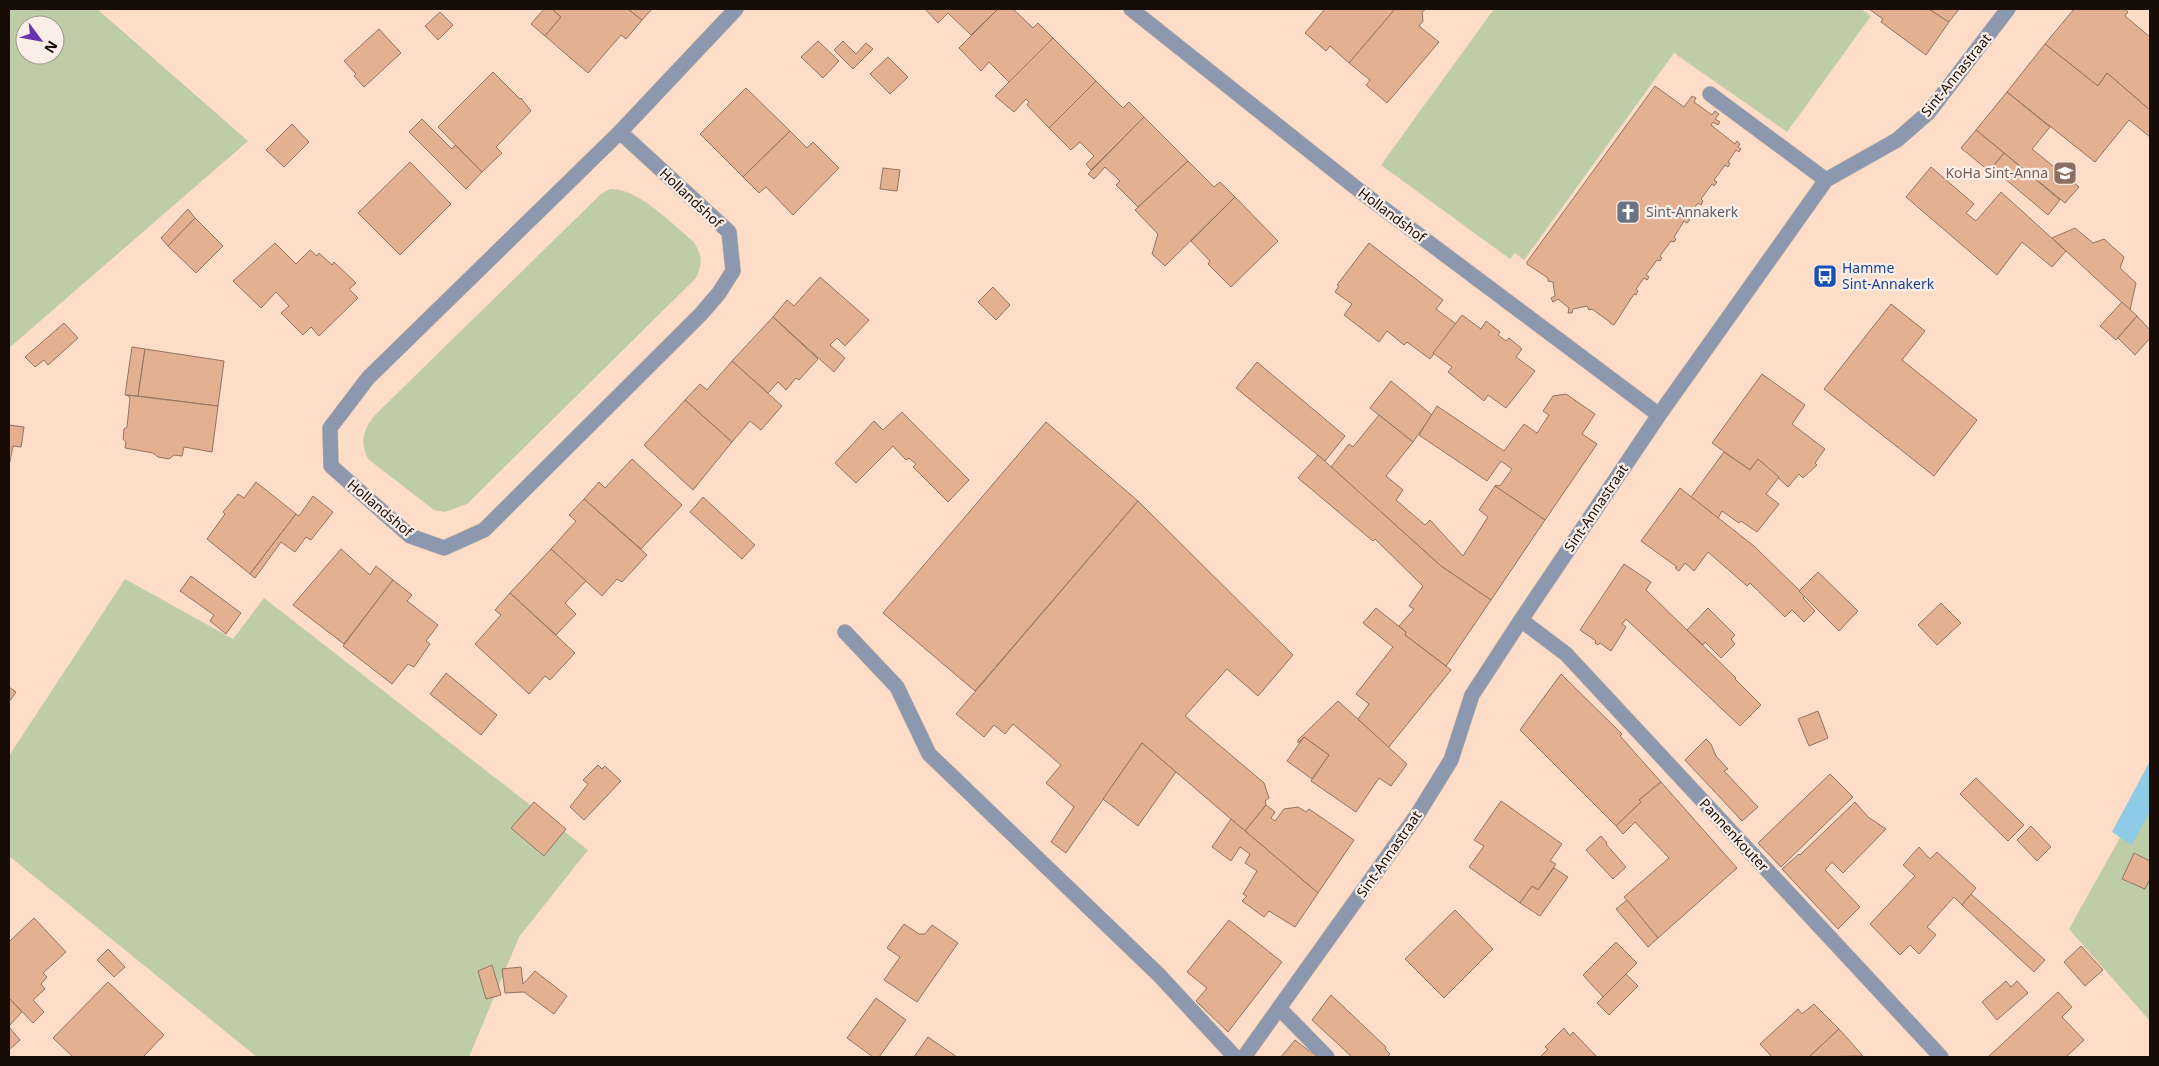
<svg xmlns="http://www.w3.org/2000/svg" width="2159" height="1066" viewBox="0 0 2159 1066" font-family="'Noto Sans',sans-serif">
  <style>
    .green { fill: #becda7; fill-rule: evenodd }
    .water { fill: #8dcbe6 }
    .building { fill: #e3b091; stroke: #927463 }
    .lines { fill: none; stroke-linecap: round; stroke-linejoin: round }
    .minor-casing { stroke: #d8bba9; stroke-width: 16 }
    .minor { stroke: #8c98ad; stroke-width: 15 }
    .labels { text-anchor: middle; stroke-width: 4.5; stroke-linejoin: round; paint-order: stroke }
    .street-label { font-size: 14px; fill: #170c06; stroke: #fbeee6 }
    .education-label { font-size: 14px; fill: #785e54; stroke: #fbeee6; text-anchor: end }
    .worship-label { font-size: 14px; fill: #5b616d; stroke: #fbeee6; text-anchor: start }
    .transit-label { font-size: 14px; fill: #164399; stroke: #fbeee6; text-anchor: start }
  </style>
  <rect width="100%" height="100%" fill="#fddcc8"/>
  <!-- green -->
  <g class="green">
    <path d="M 9,9 L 97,9 L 248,141 L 9,348 ZM 25,25 L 55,25 L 55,55 L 25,55 Z"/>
    <polygon points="1494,9 1861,9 1871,16 1787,132 1674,53 1524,260 1515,253 1510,259 1381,165"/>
    <path d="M 610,189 C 638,188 672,224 693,241 C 702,254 703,264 696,278 L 467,504 L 445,512 L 434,510 L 368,459 C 359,441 364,428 376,414 L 601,194 Z"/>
    <polygon points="125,579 233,639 264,598 588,850 519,937 469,1057 257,1057 9,856 9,756"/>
    <polygon points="2150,784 2150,1021 2069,929"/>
  </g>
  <!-- water -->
  <polygon class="water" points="2150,761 2150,811 2132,845 2112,832"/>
  <!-- building -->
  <g class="building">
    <polygon points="544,9 552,9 561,17 545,36 531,24"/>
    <polygon points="552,9 628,9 642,20 626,39 621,35 588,73 545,36 561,17"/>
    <polygon points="628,9 652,9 642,20"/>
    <polygon points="925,9 998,9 971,35 948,13 938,23"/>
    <polygon points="998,9 1013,9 1033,28 1038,23 1053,38 1009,82 989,62 981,71 959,48"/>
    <polygon points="1325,9 1395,9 1349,63 1330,46 1326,51 1305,33"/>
    <polygon points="1395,9 1426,9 1422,12 1423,21 1419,26 1439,42 1387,103 1366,85 1370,80 1349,63"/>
    <polygon points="1869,9 1929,9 1949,22 1926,55 1881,22 1883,19"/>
    <polygon points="1929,9 1959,9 1949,22"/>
    <polygon points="2074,9 2124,9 2128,12 2125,16 2150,37 2150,110 2107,73 2098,86 2045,44"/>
    <polygon points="440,12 453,25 438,40 425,26"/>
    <polygon points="379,29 401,53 364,87 354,76 356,74 344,61"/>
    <polygon points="1053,38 1096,81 1049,128 1027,105 1029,102 1026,99 1014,112 995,96"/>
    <polygon points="818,41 839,61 823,78 801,57"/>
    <polygon points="843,41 856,54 866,43 873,49 853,69 834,50"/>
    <polygon points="2045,44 2098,86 2107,73 2150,110 2150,137 2129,120 2095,162 2007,92"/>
    <polygon points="888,57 908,77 890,94 870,74"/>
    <polygon points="493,72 520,99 521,98 531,111 496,147 502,153 482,172 438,127"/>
    <polygon points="1096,81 1123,108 1129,102 1144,117 1091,170 1086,164 1094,156 1080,142 1071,150 1049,128"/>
    <polygon points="1655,86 1684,107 1692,96 1696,98 1694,102 1712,115 1715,111 1719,114 1715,119 1720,122 1718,125 1713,122 1711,125 1735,144 1737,141 1740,144 1738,147 1741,149 1739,152 1736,150 1728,162 1730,163 1728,167 1725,165 1714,180 1717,182 1714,186 1712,184 1701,199 1703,201 1701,205 1698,203 1687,218 1690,220 1687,223 1684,221 1674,237 1676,239 1674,242 1671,241 1660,256 1662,258 1660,261 1657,260 1646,275 1649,277 1647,280 1644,278 1636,289 1638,291 1636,295 1634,294 1614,325 1610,323 1610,322 1592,309 1589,310 1587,306 1573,309 1572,313 1568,313 1569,308 1558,299 1553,302 1551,298 1555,296 1553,282 1548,281 1548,278 1527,264 1527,262"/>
    <polygon points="746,88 790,131 743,177 700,134"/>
    <polygon points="2007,92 2050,127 2032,149 2079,187 2065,203 1976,130"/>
    <polygon points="1144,117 1188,161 1138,207 1116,185 1120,181 1105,167 1094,179 1088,174"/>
    <polygon points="422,119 452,149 455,145 482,172 466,189 409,132"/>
    <polygon points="292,124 309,142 284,167 266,150"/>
    <polygon points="1976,130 2004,153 1989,171 1961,148"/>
    <polygon points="790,131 807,148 813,142 839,168 793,215 766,187 759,193 743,177"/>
    <polygon points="2004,153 2060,200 2048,215 1992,168"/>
    <polygon points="1188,161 1214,187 1220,182 1235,197 1165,266 1152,254 1158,234 1135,210"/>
    <polygon points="410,162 451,204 400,255 358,213"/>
    <polygon points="1931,167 1974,204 1966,213 1976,221 2001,192 2066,251 2052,267 2022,242 1997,275 1906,197"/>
    <polygon points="883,168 900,170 897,191 880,189"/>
    <polygon points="1235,197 1278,241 1231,287 1208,264 1210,261 1191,241"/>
    <polygon points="188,209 195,218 168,246 161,238"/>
    <polygon points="195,218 223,246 196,273 168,246"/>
    <polygon points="2075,228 2093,243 2104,239 2124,257 2120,268 2136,283 2130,310 2052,238"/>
    <polygon points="275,243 296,264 310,250 317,256 319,253 332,265 334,262 356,283 349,289 358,298 319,336 311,327 303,335 281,313 289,306 276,292 261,308 233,281"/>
    <polygon points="1369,243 1443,300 1436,309 1456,324 1430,359 1407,342 1404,345 1387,331 1379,342 1344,315 1352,304 1335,292 1339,286 1337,285"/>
    <polygon points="820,277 869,320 845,346 837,338 830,345 845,358 834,372 773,317 787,300 794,306"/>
    <polygon points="993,287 1010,305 996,320 978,302"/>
    <polygon points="2122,302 2137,316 2116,340 2100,326"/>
    <polygon points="1891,304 1925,331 1902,360 1977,420 1934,476 1824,389"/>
    <polygon points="1462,315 1481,329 1486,321 1500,332 1498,335 1506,341 1509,338 1522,349 1516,357 1535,371 1506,408 1488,395 1484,401 1448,372 1452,367 1433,353"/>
    <polygon points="2137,316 2150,330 2150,338 2135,355 2118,338"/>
    <polygon points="773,317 818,359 799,380 796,378 786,390 778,382 768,393 732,361"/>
    <polygon points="64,323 78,338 48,365 44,360 35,367 25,357"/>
    <polygon points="132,347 145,349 138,396 125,395"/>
    <polygon points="145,349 224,361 218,406 138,396"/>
    <polygon points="732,361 782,406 761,430 750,421 732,442 685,400 700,384 707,390"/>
    <polygon points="1257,362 1345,436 1325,461 1236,388"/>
    <polygon points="1762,374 1805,405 1792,424 1825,449 1815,463 1817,465 1803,478 1799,474 1788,487 1758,459 1750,470 1712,443"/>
    <polygon points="1391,381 1432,415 1413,442 1370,408"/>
    <polygon points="1566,394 1595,414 1582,434 1597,444 1545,520 1495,486 1496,485 1500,486 1512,469 1501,461 1487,481 1419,435 1437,406 1504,451 1524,424 1537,433 1549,415 1543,411 1553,396"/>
    <polygon points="127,395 218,406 212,452 184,447 182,456 174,455 169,459 158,457 153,453 125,448 126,442 123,439 124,429 127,427 130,398"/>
    <polygon points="685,400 732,442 693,490 644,445"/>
    <polygon points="902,412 969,480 948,502 913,467 916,464 909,458 906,460 893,446 856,483 835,463 874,421 883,430"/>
    <polygon points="1379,415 1413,442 1386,476 1403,490 1396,500 1425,525 1430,520 1463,556 1488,517 1479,510 1495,486 1545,520 1491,600 1441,566 1331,467 1349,444 1353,447"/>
    <polygon points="1046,422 1138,501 975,691 883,613"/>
    <polygon points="9,425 24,427 21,447 13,446 9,466"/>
    <polygon points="1724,452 1750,470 1758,459 1779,477 1766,494 1779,504 1757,532 1741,521 1739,523 1722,511 1718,518 1691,497"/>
    <polygon points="1318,455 1441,566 1491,600 1446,666 1405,635 1406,632 1399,626 1414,609 1409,606 1423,586 1375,539 1373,541 1298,478"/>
    <polygon points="632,459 682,505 641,549 584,499 599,482 605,488"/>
    <polygon points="256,482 296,514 250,574 207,539 225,514 223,512 238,494 244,498"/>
    <polygon points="1680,488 1754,546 1805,596 1803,598 1815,611 1804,622 1792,610 1785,617 1750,583 1747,586 1708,552 1694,571 1685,563 1679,571 1675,568 1677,567 1641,541"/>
    <polygon points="313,496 333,512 311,540 306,537 295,552 281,542 255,578 250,574 296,514 299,516"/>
    <polygon points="703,497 755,545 742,559 690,512"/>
    <polygon points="584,499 647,555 622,582 617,579 602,596 551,549 576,521 569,515"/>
    <polygon points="1138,501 1293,655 1258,696 1227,669 1185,716 1264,783 1269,798 1265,801 1266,805 1245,831 1142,743 1066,853 1051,842 1074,807 1046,783 1061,765 1013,724 1005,734 994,725 984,737 956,714"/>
    <polygon points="341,549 370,575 376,566 393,580 344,644 293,605"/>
    <polygon points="551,549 586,581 565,603 576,614 556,635 510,593"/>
    <polygon points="1624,564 1651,582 1646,590 1736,678 1735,679 1761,705 1740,726 1626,619 1622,624 1626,627 1611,651 1600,643 1598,645 1595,643 1596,641 1580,630"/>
    <polygon points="1818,572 1858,611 1839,631 1799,591"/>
    <polygon points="191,576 241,613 226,634 210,621 214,615 180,591"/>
    <polygon points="393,580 412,595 407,601 438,625 426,641 430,644 414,667 408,664 392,684 343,646"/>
    <polygon points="510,593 575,653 550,680 545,676 529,694 475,644 501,615 495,610"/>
    <polygon points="1941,603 1961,623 1937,645 1918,625"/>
    <polygon points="1376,608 1406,632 1405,635 1451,670 1388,748 1358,719 1369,704 1356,694 1393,647 1363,623"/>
    <polygon points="1708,608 1735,635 1731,639 1735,644 1721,658 1705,642 1703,645 1687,630"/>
    <polygon points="446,673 497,715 481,735 430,694"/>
    <polygon points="1561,674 1622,734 1620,736 1661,782 1639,800 1641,802 1616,826 1520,730"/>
    <polygon points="9,687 16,692 9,702"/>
    <polygon points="1338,701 1407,764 1391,786 1379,778 1356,812 1311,781 1329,755 1304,737 1298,743 1298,740"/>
    <polygon points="1818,711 1828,738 1809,746 1798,719"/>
    <polygon points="1304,737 1329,755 1312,779 1287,761"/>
    <polygon points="1706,739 1711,744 1716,756 1728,769 1724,771 1758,807 1742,821 1685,760"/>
    <polygon points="1142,743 1176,772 1138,826 1103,799"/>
    <polygon points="598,765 602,769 605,766 621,781 584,820 570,807 588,784 583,780"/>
    <polygon points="1830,774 1853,797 1781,867 1758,843"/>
    <polygon points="1976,778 2024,825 2008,841 1960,794"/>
    <polygon points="1661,782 1737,868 1658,938 1624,897 1669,858 1635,822 1623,834 1616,826 1641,802 1639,800"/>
    <polygon points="1501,801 1562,844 1550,861 1556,864 1538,890 1532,886 1520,903 1469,867 1484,846 1474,840"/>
    <polygon points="534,802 566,829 544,856 511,828"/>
    <polygon points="1855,802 1868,817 1886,829 1843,873 1832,862 1825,870 1860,907 1838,929 1782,869 1799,854 1800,855"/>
    <polygon points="1266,805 1275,812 1271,818 1275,821 1284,809 1298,807 1306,812 1309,809 1354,840 1318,893 1245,831"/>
    <polygon points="1231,819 1318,893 1295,927 1269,911 1264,917 1242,901 1247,896 1243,894 1257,871 1245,863 1250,854 1240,847 1231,861 1212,847"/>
    <polygon points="2031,826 2051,847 2037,861 2017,840"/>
    <polygon points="1601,836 1607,843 1606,844 1626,867 1613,879 1586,850"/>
    <polygon points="1919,847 1930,859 1937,852 1976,888 1962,905 1954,897 1927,927 1936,935 1919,954 1910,945 1900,955 1870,924 1915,876 1903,865"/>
    <polygon points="2134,853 2150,861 2150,879 2145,889 2122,879"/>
    <polygon points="1554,868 1568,877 1540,916 1520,903 1532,886 1538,890"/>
    <polygon points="1971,894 2045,960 2034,972 1962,905"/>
    <polygon points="1627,900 1658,938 1648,947 1616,909"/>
    <polygon points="1455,910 1493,949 1444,998 1405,959"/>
    <polygon points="34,918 66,952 43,973 47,977 41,984 45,989 33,1000 44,1012 33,1023 9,998 9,942"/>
    <polygon points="1229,920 1282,962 1228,1032 1196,1001 1207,988 1187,972"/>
    <polygon points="904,924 919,934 925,934 932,925 958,943 917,1002 884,980 900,957 887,948"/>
    <polygon points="1616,942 1637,963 1603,997 1583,975"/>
    <polygon points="2081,946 2103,970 2085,986 2064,962"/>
    <polygon points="108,949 125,967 114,977 97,960"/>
    <polygon points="492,965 501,995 486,999 478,971"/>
    <polygon points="521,967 523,984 535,971 567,996 554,1014 524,992 505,993 502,969"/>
    <polygon points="1626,974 1638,986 1609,1015 1597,1003"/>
    <polygon points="2006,981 2011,987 2017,981 2028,993 1997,1020 1982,1002"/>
    <polygon points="108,982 164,1035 143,1057 73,1057 53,1038"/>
    <polygon points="2058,992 2072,1007 2062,1017 2084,1040 2066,1057 1988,1057"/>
    <polygon points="1331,995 1386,1047 1385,1049 1390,1054 1387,1057 1352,1057 1312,1020"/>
    <polygon points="9,998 22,1012 9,1026"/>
    <polygon points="876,998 906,1020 879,1057 873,1057 847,1038"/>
    <polygon points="1814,1004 1839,1029 1809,1057 1772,1057 1760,1044 1798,1009 1802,1014"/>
    <polygon points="9,1027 20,1040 9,1050"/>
    <polygon points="1564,1028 1570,1036 1573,1032 1597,1057 1540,1057 1548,1049 1545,1047"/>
    <polygon points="1839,1029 1863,1056 1809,1057"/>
    <polygon points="928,1037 957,1057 914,1057"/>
    <polygon points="1295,1040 1317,1057 1281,1057"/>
  </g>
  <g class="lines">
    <!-- minor casing -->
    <g class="minor-casing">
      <g id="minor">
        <polyline points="1131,9 1360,191 1659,415"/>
        <polyline points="1710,94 1826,180"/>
        <polyline points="620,132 729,232 733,271 719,293 701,314 484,530 444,548 410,536 331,466 330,428 368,378 620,132 736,9"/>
        <polyline points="1521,620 1566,654 1941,1057"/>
        <polyline points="845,632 897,687 929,754 1159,975 1235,1057"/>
        <polyline points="1279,1008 1327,1057"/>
        <polyline points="1244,1057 1417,815 1451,760 1472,695 1521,620 1659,415 1826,180 1897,140 1929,112 2008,9"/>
      </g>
    </g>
    <!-- minor -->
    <use href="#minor" class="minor"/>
  </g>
  <!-- icons -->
  <defs>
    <g id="school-square" transform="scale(1.25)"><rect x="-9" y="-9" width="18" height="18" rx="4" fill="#8d6e63" stroke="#fbeee6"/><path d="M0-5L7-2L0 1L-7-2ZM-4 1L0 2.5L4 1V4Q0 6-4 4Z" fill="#fff"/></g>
    <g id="church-square" transform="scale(1.25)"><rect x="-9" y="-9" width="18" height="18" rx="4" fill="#6b7280" stroke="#fbeee6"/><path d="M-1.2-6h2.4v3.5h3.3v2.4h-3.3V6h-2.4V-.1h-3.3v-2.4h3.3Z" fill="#fff"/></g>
    <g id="bus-square" transform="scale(1.25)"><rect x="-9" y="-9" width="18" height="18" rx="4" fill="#1a4fb4" stroke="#fbeee6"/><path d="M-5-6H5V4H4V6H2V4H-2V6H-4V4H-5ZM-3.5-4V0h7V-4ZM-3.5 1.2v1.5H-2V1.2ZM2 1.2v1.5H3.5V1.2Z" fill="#fff"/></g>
  </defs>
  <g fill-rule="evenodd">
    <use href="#school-square" x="2065" y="173"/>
    <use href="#church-square" x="1628" y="212"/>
    <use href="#bus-square" x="1825" y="276"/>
  </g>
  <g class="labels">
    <!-- street labels -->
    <g class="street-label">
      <text transform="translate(1956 75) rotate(-51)" y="5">Sint-Annastraat</text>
      <text transform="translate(691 198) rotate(43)" y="5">Hollandshof</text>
      <text transform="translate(1392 215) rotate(37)" y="5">Hollandshof</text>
      <text transform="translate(380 508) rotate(40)" y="5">Hollandshof</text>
      <text transform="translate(1596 508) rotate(-56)" y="5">Sint-Annastraat</text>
      <text transform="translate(1734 835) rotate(47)" y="5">Pannenkouter</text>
      <text transform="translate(1389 854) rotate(-55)" y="5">Sint-Annastraat</text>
    </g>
    <!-- education labels -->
    <g class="education-label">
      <text x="2048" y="178">KoHa Sint-Anna</text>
    </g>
    <!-- worship labels -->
    <g class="worship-label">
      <text x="1646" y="217">Sint-Annakerk</text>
    </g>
    <!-- transit labels -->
    <g class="transit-label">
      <text x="1842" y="273">Hamme<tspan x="1842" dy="16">Sint-Annakerk</tspan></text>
    </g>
  </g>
  <!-- border -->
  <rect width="2159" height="1066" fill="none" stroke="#170c06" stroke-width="20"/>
  <!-- north arrow -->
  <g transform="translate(40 40) rotate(122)"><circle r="24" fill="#fbeee6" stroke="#a0948c"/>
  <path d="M0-4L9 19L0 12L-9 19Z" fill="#6834ab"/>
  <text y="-8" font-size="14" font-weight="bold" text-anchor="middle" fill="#170c06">N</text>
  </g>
</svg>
